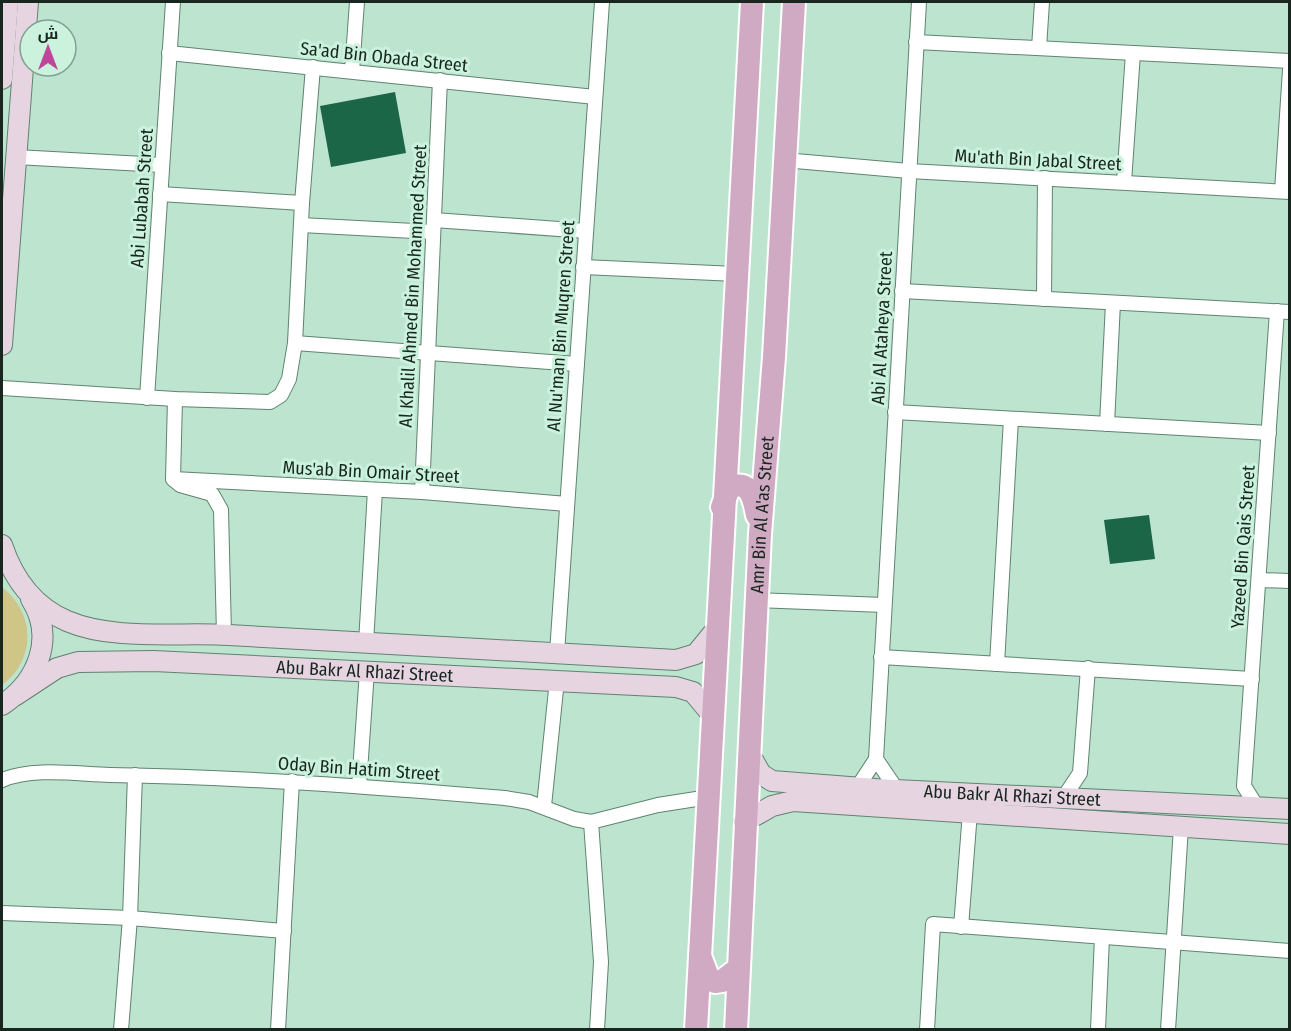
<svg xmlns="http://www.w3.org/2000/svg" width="1291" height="1031" viewBox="0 0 1291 1031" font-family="'Fira Sans Condensed',Cairo,sans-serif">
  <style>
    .green { fill: #cec586 }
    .building { fill: #1a6646 }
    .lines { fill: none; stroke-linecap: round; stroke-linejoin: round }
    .street-casing { stroke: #5f8370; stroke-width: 16 }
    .secondary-casing { stroke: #5f8370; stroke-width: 22 }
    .primary-casing { stroke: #fff; stroke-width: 26 }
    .street { stroke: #fff; stroke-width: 14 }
    .secondary { stroke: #e7d4e1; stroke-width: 20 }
    .primary { stroke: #cfaac2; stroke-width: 22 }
    .labels { text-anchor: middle; stroke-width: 6; stroke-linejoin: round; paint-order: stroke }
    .street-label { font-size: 18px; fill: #18261f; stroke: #caf2dc }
  </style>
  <rect width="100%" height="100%" fill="#bde4cf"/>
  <!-- green -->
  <path class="green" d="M 2,587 C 35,613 37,659 2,685 Z"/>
  <!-- building -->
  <g class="building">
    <polygon points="395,92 406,153 331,167 320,106"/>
    <polygon points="1149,515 1155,559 1110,564 1104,520"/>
  </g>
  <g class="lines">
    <!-- street casing -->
    <g class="street-casing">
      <g id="street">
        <polyline points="916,42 1290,61"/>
        <polyline points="1039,48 1042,2"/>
        <polyline points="169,53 595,97"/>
        <polyline points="352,71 357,2"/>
        <polyline points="16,157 162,165"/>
        <polyline points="784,160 909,171 1290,192"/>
        <polyline points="1124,182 1133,53"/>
        <polyline points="1282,191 1290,70"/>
        <polyline points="160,194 302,203"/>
        <polyline points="434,220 586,231"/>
        <polyline points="301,225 433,232"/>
        <polyline points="583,267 736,274"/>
        <polyline points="902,291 1290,312"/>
        <polyline points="1044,299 1045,178"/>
        <polyline points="295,343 577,364"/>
        <polyline points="2,388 175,399 270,402 281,395 289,379 295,343 302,203 313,67"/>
        <polyline points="147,398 173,2"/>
        <polyline points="175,399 173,479 180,485 212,494 221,510 224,635"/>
        <polyline points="895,412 1269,433"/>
        <polyline points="1107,424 1113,303"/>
        <polyline points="173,479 422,492 567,504"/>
        <polyline points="422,492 440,80"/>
        <polyline points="1259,580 1290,581"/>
        <polyline points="758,600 884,605"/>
        <polyline points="366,643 375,490"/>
        <polyline points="557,653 602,2"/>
        <polyline points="881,657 1252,679"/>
        <polyline points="997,664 1011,419"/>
        <polyline points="876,759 897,790"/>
        <path d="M 2,780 C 33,767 76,774 110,775 C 242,777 374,787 505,798 L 529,802 L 574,819 L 591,822 L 658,805 L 709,797"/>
        <polyline points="359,786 367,671"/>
        <polyline points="857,788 876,759 919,2"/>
        <polyline points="1064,797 1080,773 1088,668"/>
        <polyline points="544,806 557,680"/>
        <polyline points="1257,807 1244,786 1277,311"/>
        <polyline points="591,822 601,962 597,1030"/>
        <polyline points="2,913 130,918 284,931"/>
        <polyline points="961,927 970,812"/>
        <polyline points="121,1030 130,918 135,775"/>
        <polyline points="278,1030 292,781"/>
        <polyline points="927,1030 933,924 1290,951"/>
        <polyline points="1098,1030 1102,937"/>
        <polyline points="1168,1030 1181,827"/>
      </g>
    </g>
    <!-- secondary casing -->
    <g class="secondary-casing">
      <g id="secondary">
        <polyline points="2,79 8,2"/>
        <polyline points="2,345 28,2"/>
        <path d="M 2,545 C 13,578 34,607 67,621 C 114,641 178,632 229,635 C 378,644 527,651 676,660 L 696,654 L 718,627"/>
        <path id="s1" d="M 16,695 L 57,668 L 78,662 L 154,661 L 676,687 L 693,692 L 713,716"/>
        <path d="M 2,705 C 37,682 56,638 31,599"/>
        <path id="s2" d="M 749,753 L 761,774 L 772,781 L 875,789 L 1290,809"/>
        <polyline points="744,822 772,806 793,801 1290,834"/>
      </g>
    </g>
    <!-- primary casing -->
    <g class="primary-casing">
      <g id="primary">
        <path d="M 722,507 L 729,488 C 750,478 754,499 757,515"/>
        <polyline points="700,956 708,977 715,982 722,981 739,968"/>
        <polyline points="696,1030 752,2"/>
        <path id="s3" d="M 736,1030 L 760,534 L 774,357 L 794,2"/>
      </g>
    </g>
    <!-- street -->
    <use href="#street" class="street"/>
    <!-- secondary -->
    <use href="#secondary" class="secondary"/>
    <!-- primary -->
    <use href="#primary" class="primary"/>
  </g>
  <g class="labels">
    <!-- street labels -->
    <g class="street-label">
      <text transform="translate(384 57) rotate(6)" y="6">Sa'ad Bin Obada Street</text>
      <text transform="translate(1038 160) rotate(3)" y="6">Mu'ath Bin Jabal Street</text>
      <text transform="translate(142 198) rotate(-86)" y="6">Abi Lubabah Street</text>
      <text transform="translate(413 286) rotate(-87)" y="6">Al Khalil Ahmed Bin Mohammed Street</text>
      <text transform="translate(561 326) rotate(-86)" y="6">Al Nu'man Bin Muqren Street</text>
      <text transform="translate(882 328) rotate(-87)" y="6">Abi Al Ataheya Street</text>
      <text transform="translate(371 472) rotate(3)" y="6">Mus'ab Bin Omair Street</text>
      <text dy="6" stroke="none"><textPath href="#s3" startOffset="516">Amr Bin Al A'as Street</textPath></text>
      <text transform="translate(1243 547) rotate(-86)" y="6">Yazeed Bin Qais Street</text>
      <text dy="6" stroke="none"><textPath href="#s1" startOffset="358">Abu Bakr Al Rhazi Street</textPath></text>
      <text transform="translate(359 769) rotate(4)" y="6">Oday Bin Hatim Street</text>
      <text dy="6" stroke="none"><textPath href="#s2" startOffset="278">Abu Bakr Al Rhazi Street</textPath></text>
    </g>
  </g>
  <!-- border -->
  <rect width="1291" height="1031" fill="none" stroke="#18261f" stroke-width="6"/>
  <!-- north arrow -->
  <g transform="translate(48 48)"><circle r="28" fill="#caf2dc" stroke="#83a090" stroke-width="1.5"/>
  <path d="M0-4.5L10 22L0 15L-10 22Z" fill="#be469b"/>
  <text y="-9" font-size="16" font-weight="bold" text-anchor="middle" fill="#18261f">ش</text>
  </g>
</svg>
